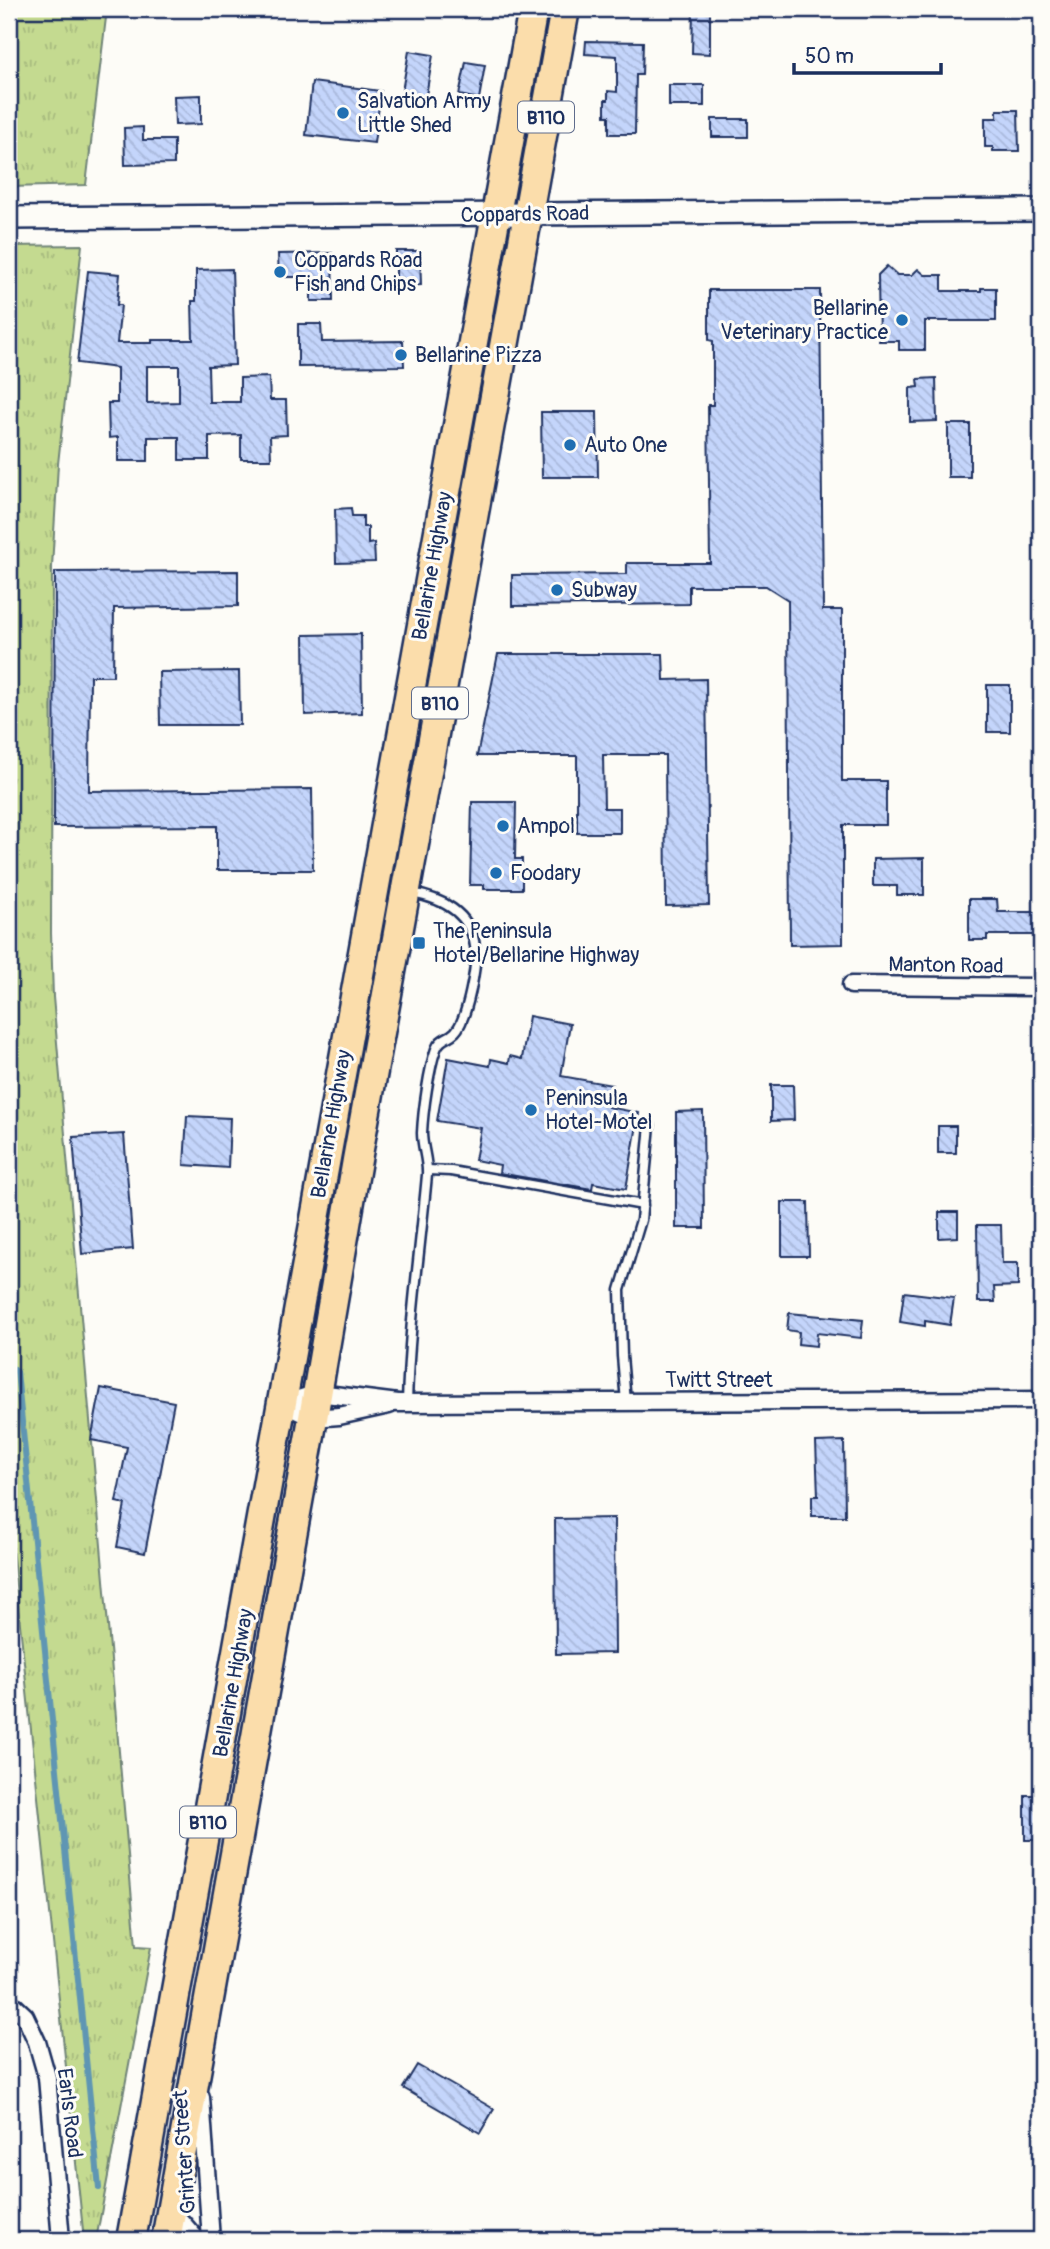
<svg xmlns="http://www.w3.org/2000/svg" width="1050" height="2249" viewBox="0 0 1050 2249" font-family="Pangolin,sans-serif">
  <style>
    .grass { fill: url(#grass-tufts); stroke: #708477; stroke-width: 2 }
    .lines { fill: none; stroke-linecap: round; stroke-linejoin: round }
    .stream { stroke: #5f96b3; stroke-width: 6 }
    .building { fill: url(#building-back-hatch); stroke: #1b2f5e; stroke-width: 2; fill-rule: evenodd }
    .service-casing { stroke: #1b2f5e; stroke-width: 13 }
    .minor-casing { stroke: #1b2f5e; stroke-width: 21 }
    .tertiary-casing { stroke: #1b2f5e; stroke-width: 26 }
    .trunk-casing { stroke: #1b2f5e; stroke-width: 33 }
    .service { stroke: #fdfcf7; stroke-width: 8 }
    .minor { stroke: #fdfcf7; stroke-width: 16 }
    .tertiary { stroke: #fdfcf7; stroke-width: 21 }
    .trunk { stroke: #fbddab; stroke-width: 28 }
    .poi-dot { fill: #1f6fb2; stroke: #fdfcf7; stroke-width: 2.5 }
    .labels { text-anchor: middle; stroke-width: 6; stroke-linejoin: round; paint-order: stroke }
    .shield { fill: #fdfcf7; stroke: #5f6c8c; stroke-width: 2 }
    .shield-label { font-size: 19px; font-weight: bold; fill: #1b2f5e }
    .poi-label { font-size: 21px; fill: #1b2f5e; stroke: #fdfcf7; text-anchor: start }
    .street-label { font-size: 21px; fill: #1b2f5e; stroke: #fdfcf7 }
  </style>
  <defs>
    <pattern id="grass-tufts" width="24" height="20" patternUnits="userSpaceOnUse" patternTransform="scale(1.75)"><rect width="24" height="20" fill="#c4da90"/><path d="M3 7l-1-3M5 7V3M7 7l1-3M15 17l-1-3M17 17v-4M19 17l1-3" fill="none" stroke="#a8bb7f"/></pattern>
    <pattern id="building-back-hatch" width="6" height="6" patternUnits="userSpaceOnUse" patternTransform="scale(1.75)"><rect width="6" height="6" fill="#c4d5fb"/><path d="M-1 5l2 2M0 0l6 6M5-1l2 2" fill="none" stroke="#a8b7da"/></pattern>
  </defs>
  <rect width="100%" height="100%" fill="#fdfcf7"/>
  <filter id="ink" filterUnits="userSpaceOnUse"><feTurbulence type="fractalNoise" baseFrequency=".0143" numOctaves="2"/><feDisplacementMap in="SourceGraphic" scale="14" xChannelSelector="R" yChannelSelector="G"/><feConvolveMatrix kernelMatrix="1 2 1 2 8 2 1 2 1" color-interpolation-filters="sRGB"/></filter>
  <g filter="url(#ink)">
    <!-- grass -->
    <g class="grass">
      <polygon points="9,9 107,9 86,185 9,187"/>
      <polygon points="82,245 58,464 52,567 51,933 53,997 136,1946 151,1947 96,2240 84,2240 9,1518 9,246"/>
    </g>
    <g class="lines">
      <!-- stream -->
      <polyline class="stream" points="11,1367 17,1372 99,2188"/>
    </g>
    <!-- building -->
    <g class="building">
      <polygon points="693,10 710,10 710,54 692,53"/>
      <polygon points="586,41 643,42 642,75 636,75 635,134 609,134 609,116 605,116 605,100 608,100 608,91 617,92 617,56 585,54"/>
      <polygon points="409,51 433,55 425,101 401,97"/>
      <polygon points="466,62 485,65 479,99 459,95"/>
      <polygon points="312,82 381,91 374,143 306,135"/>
      <rect x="669" y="85" width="35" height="21"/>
      <polygon points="201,95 201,124 175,125 174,96"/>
      <polygon points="997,110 1018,110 1019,151 993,151 993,147 985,147 985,118 997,118"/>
      <rect x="712" y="119" width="36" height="18"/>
      <polygon points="143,127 143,140 174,140 174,164 125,165 124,128"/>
      <polygon points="396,251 420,251 421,285 396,286"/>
      <polygon points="332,253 333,301 311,301 311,277 279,277 278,254"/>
      <polygon points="887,266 897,275 912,275 918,269 925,275 942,275 942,291 981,291 981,288 996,288 996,321 925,321 925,350 899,350 899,341 879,341 878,275"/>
      <path d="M 232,269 L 235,365 L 208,366 L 209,402 L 240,402 L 240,378 L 269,377 L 270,400 L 286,400 L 287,435 L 270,436 L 271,459 L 241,459 L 241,435 L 209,436 L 209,460 L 179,460 L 179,437 L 148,437 L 148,461 L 118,461 L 118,437 L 109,438 L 108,403 L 117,403 L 117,368 L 77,363 L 88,271 L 120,274 L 117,305 L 121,305 L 117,343 L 152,343 L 152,340 L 193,340 L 192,301 L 196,301 L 196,270 ZM 147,366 L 179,366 L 179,402 L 147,403 Z"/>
      <polygon points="709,290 820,290 823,610 842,610 842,781 886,781 886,825 843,825 843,944 790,945 788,600 766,586 689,586 689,604 512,606 512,575 627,574 627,563 710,563 708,405 713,405 713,341 709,340"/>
      <polygon points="298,324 321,324 322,342 403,341 404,366 298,367"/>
      <polygon points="936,378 937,421 910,422 910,388 919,387 918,379"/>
      <polygon points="541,412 597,412 598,477 542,477"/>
      <rect x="948" y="424" width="22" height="53"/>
      <polygon points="351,508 352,516 363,516 363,527 368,527 368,544 374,543 375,562 336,563 335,509"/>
      <polygon points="238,571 238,606 114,608 113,676 90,676 89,791 312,789 313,870 217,870 217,826 54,827 55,572"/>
      <polygon points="361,634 362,713 305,715 304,635"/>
      <polygon points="498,654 663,654 664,680 706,679 709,905 666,906 665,755 603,755 604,808 620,808 620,833 577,833 577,756 477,756"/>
      <polygon points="239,671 240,725 160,725 159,672"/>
      <rect x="987" y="685" width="23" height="47"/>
      <polygon points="472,802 516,802 515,859 522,859 522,889 484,889 484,885 470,885"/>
      <polygon points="924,858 924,895 897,895 897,886 873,886 873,859"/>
      <polygon points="969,899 997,899 998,912 1041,912 1041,935 987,935 987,940 969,940"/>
      <polygon points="529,1016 570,1024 561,1076 612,1085 608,1107 639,1113 626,1189 593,1183 592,1189 499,1173 500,1165 475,1160 481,1128 437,1121 448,1058 490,1066 491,1059 509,1063 510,1056 522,1059"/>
      <polygon points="771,1085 793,1085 794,1120 771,1121"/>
      <polygon points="703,1111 704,1228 676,1228 676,1112"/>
      <polygon points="187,1116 230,1118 228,1168 184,1165"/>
      <rect x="938" y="1126" width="18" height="27"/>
      <polygon points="124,1134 133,1249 82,1254 73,1137"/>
      <polygon points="782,1202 808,1202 809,1256 782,1256"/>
      <polygon points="939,1212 958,1212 958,1237 939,1238"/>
      <polygon points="977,1225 1001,1225 1002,1263 1018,1263 1018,1286 994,1287 995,1302 978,1302"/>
      <polygon points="904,1292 954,1298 950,1325 925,1321 925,1326 900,1322"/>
      <polygon points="789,1313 863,1320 861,1338 817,1333 816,1346 798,1344 799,1332 787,1330"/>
      <polygon points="101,1388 174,1402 145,1553 117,1547 125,1504 116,1502 127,1447 91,1440"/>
      <polygon points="844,1441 845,1516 812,1516 812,1496 818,1496 816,1442"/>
      <polygon points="614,1518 615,1653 556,1654 555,1519"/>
      <rect x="1025" y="1795" width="16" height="45"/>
      <polygon points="417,2065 494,2109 480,2133 403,2088"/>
    </g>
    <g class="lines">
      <!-- service casing -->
      <g class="service-casing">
        <g id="service">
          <polyline points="428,1170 451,1171 643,1205"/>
          <polyline points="626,1402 622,1356 620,1290 641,1220 650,1125"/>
          <path d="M 407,1403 C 409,1326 420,1251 427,1175 C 428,1161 422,1147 422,1133 C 423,1111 429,1068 436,1049 C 440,1038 448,1039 455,1032 C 467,1020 478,963 475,946 C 470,912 441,898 411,893"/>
        </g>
      </g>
      <!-- minor casing -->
      <g class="minor-casing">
        <g id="minor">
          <polyline points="851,985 1041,987"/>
          <polyline points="283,1404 318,1393 398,1403 1041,1400"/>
          <polyline points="283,1404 313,1418 339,1416 389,1405"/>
          <polyline points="9,2001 25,2016 37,2042 47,2077 61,2240"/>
          <polyline points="201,2097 211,2240"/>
          <polyline points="171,2210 197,2240"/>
        </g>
      </g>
      <!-- tertiary casing -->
      <g class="tertiary-casing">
        <polyline id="tertiary" points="9,218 1041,210"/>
      </g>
      <!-- trunk casing -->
      <g class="trunk-casing">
        <g id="trunk">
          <polyline points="131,2240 533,9"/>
          <polyline points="166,2240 313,1418 357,1160 565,9"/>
        </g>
      </g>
      <!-- service -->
      <use href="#service" class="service"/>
      <!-- minor -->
      <use href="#minor" class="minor"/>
      <!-- tertiary -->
      <use href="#tertiary" class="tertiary"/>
      <!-- trunk -->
      <use href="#trunk" class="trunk"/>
    </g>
  </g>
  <!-- markers -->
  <g class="poi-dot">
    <circle cx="343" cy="113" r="7"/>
    <circle cx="280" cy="272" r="7"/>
    <circle cx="902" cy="320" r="7"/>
    <circle cx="401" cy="355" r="7"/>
    <circle cx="570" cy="445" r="7"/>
    <circle cx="557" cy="590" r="7"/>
    <circle cx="503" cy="826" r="7"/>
    <circle cx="496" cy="873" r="7"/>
    <rect x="412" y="936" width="14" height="14" rx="3.5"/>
    <circle cx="531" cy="1110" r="7"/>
  </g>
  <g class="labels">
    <!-- shield labels -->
    <g class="shield">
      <rect x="518" y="101.5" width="56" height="31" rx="5"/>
      <rect x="412" y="687.5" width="56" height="31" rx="5"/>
      <rect x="180" y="1806.5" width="56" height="31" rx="5"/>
    </g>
    <g class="shield-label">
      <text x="546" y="124">B110</text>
      <text x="440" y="710">B110</text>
      <text x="208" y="1829">B110</text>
    </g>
    <!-- poi labels -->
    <g class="poi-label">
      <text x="357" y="108">Salvation Army<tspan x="357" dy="24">Little Shed</tspan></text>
      <text x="294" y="267">Coppards Road<tspan x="294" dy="24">Fish and Chips</tspan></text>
      <text x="888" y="315" text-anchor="end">Bellarine<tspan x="888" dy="24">Veterinary Practice</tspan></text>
      <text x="415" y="362">Bellarine Pizza</text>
      <text x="584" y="452">Auto One</text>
      <text x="571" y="597">Subway</text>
      <text x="517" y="833">Ampol</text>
      <text x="510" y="880">Foodary</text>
      <text x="433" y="938">The Peninsula<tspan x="433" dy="24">Hotel/Bellarine Highway</tspan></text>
      <text x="545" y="1105">Peninsula<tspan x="545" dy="24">Hotel-Motel</tspan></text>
    </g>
    <!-- street labels -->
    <g class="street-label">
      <text transform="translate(525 214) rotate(-1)" y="7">Coppards Road</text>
      <text transform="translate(432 566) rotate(-80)" y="7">Bellarine Highway</text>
      <text transform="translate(946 965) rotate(1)" y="7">Manton Road</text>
      <text transform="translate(331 1124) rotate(-80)" y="7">Bellarine Highway</text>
      <text x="719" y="1387">Twitt Street</text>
      <text transform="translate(233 1683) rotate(-80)" y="7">Bellarine Highway</text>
      <text transform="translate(70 2113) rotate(83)" y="7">Earls Road</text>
      <text transform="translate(184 2152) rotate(-94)" y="7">Grinter Street</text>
    </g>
  </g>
  <!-- margin -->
  <rect width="1050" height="2249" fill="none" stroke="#fdfcf7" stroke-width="35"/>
  <rect x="18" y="18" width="1015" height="2214" fill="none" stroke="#1b2f5e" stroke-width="2.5" filter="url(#ink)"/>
  <!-- scale -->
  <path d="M794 63v10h147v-10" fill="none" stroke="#1b2f5e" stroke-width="3.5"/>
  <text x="805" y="63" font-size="21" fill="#1b2f5e" stroke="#fdfcf7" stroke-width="5" paint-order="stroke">50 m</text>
</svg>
